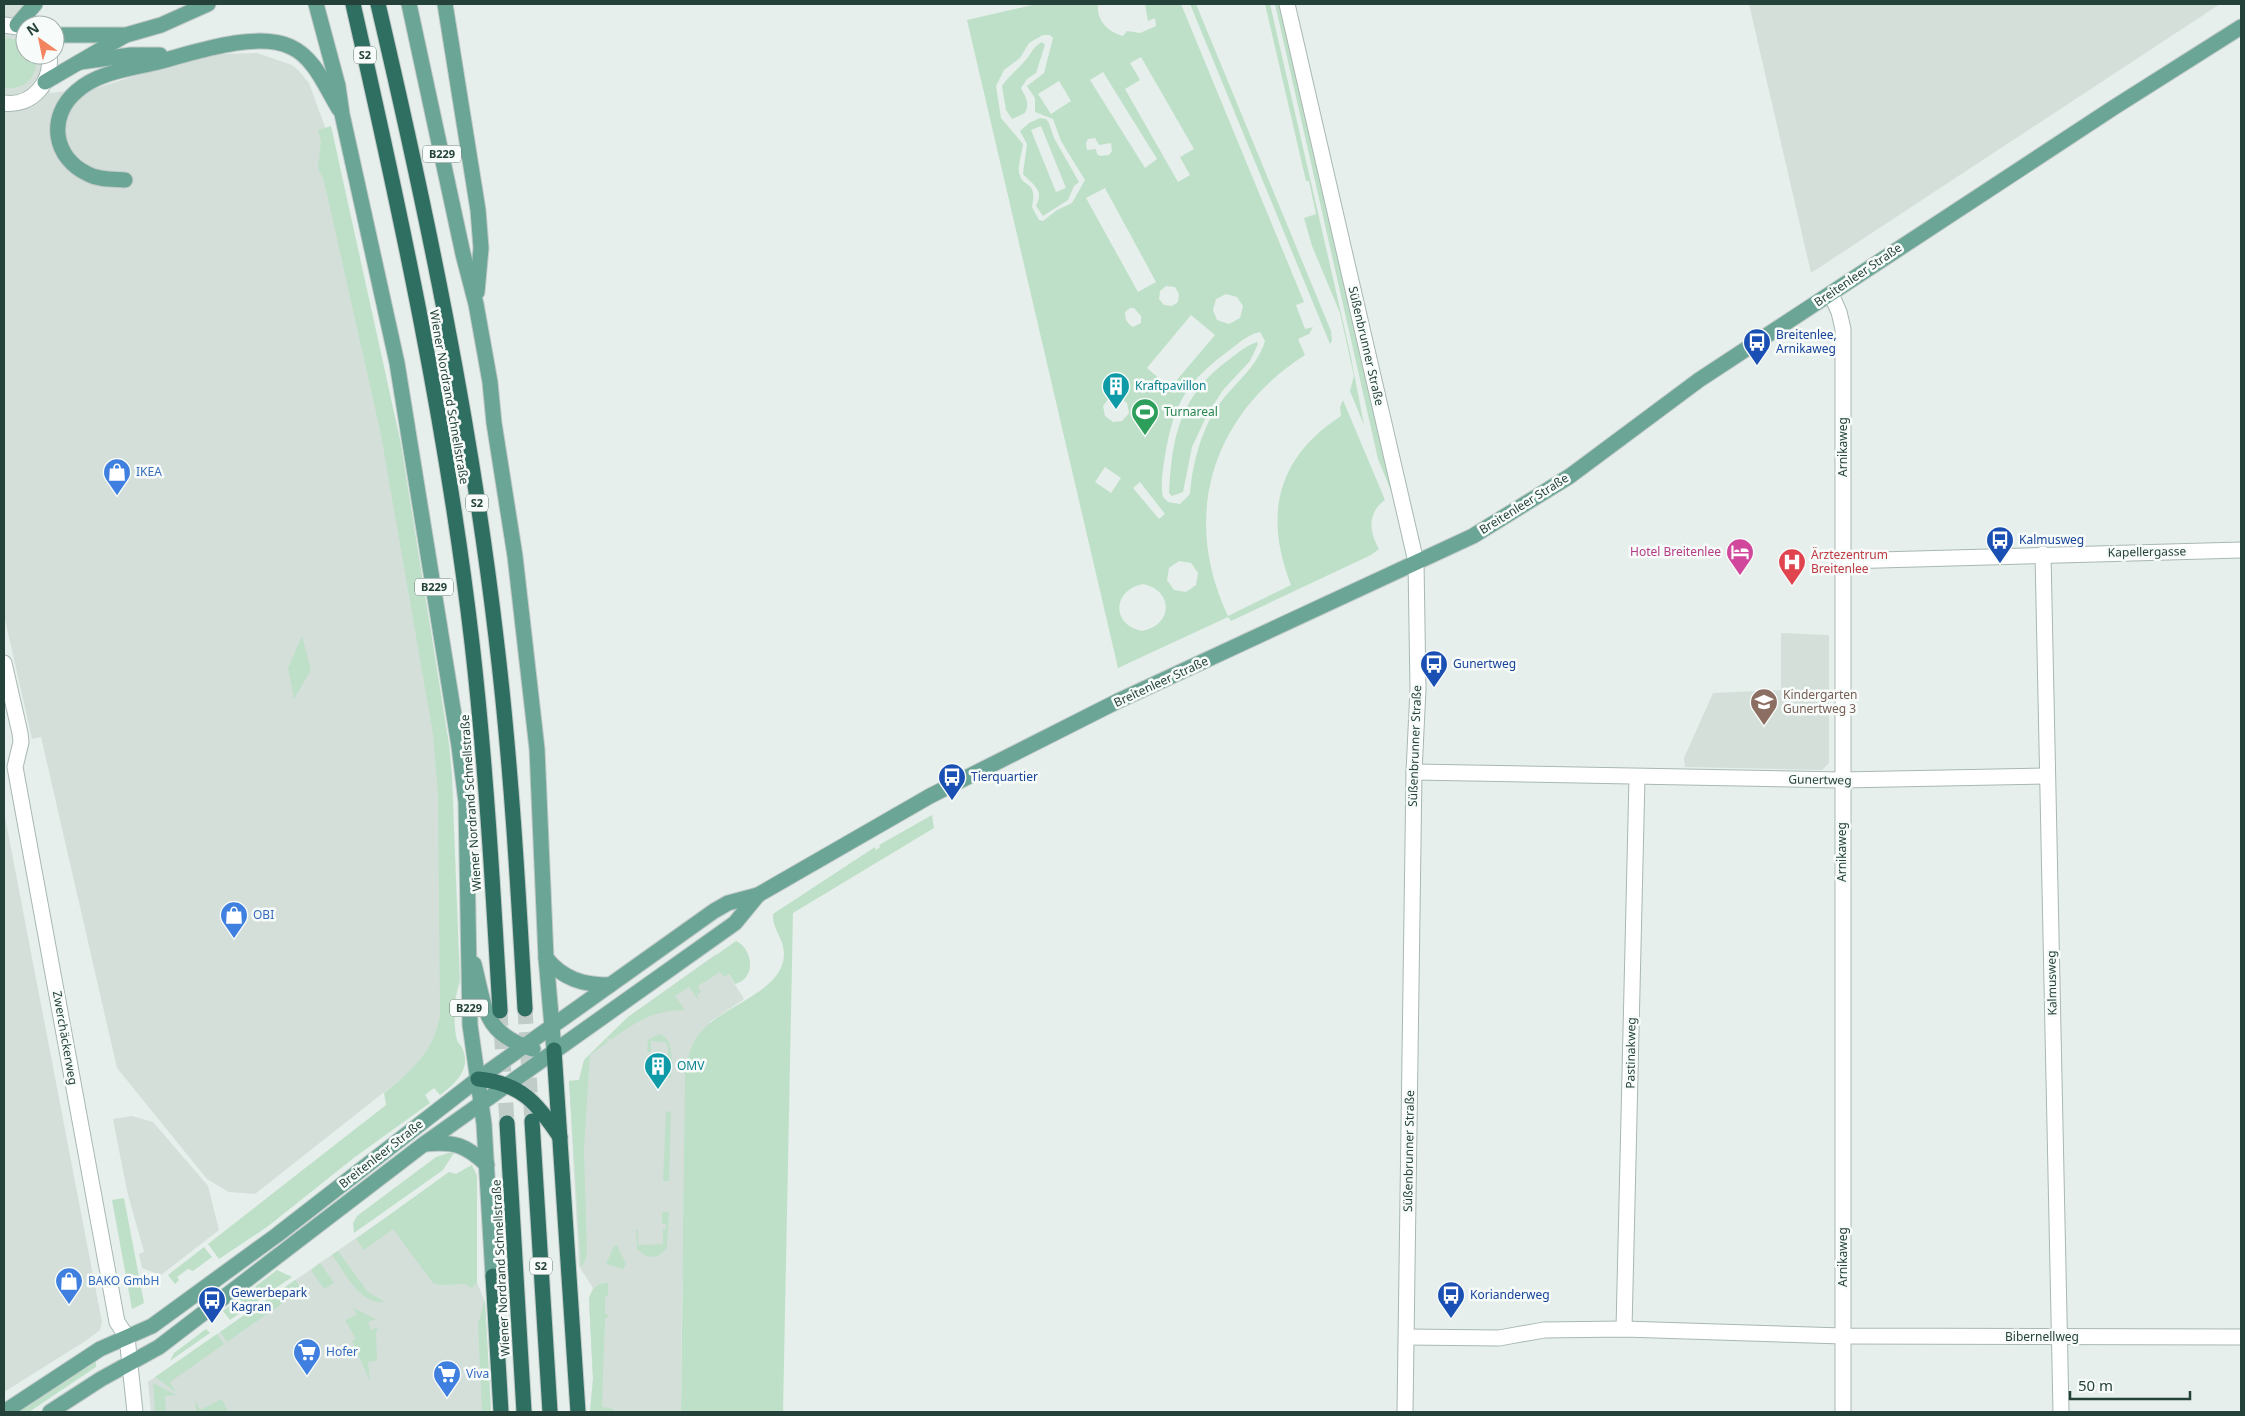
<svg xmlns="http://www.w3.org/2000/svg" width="2245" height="1416" viewBox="0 0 2245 1416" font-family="'Noto Sans',sans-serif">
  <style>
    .built { fill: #d4dfda }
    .green { fill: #bfe0c8; fill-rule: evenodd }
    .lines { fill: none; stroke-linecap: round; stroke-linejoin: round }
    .highway-tunnel { stroke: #bfccc8; stroke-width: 15; stroke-dasharray: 15 8; stroke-linecap: butt }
    .minor-casing { stroke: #a8b8b2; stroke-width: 17 }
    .major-casing { stroke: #c2cac8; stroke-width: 17 }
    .highway-casing { stroke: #c2cac8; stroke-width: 17 }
    .minor { stroke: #fff; stroke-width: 15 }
    .major { stroke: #6aa596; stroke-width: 15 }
    .highway { stroke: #2f6f62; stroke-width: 15 }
    .labels { text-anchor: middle; stroke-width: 5; stroke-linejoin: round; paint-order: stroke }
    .shield { fill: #f7fbf9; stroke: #637a73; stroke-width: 1 }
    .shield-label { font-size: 11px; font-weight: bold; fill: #24423a }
    .street-label { font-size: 12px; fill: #24423a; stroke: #f7fbf9 }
    .transit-label { font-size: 12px; fill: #164399; stroke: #f7fbf9; text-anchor: start }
    .culture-label { font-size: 12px; fill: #0d838f; stroke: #f7fbf9; text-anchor: start }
    .leisure-label { font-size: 12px; fill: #27864d; stroke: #f7fbf9; text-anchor: start }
    .shop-label { font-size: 12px; fill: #366cbe; stroke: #f7fbf9; text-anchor: start }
    .hotel-label { font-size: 12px; fill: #b23c85; stroke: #f7fbf9; text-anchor: end }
    .health-label { font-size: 12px; fill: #be3a42; stroke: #f7fbf9; text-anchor: start }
    .education-label { font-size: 12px; fill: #785e54; stroke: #f7fbf9; text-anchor: start }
  </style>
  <rect width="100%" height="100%" fill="#e6efeb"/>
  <!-- built -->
  <g class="built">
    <polygon points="4,4 23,4 29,25 25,25 25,55 38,55 50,93 97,88 188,59 222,54 257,53 292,65 298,70 309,83 325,127 364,305 434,671 453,1047 416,1067 255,1194 229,1192 207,1179 117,1068 41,737 32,739 4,615"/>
    <polygon points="1749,4 2220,4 1811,273"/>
    <polygon points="1781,633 1829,635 1829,763 1822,770 1685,767 1684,758 1713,693 1781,690"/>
    <polygon points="4,812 102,1322 100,1330 87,1340 4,1392"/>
    <polygon points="716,954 744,999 710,1022 682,1288 681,1412 590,1412 593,1379 589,1299 593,1288 579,1266 569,1081 579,1080 584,1060 628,1017"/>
    <polygon points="132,1116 153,1122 208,1186 219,1230 161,1275 142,1268 139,1254 144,1252 127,1191 113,1119"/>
    <polygon points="472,1165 477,1176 476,1280 485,1302 491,1412 151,1412 148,1382 401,1207 449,1172 456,1174"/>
  </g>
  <!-- green -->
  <g class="green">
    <path d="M 1037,4 L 1098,4 C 1096,20 1108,32 1123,36 L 1127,31 L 1140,33 L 1156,26 L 1155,18 L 1148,21 L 1145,4 L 1181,4 L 1304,302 L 1296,305 L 1305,329 L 1313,327 L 1309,334 L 1298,339 L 1305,355 C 1213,414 1180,515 1228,616 L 1291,585 C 1264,516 1276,458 1341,416 L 1340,407 L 1343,400 L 1385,500 C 1367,513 1369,531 1379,549 L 1371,555 L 1231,621 L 1228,617 L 1118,668 L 967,20 ZM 1043,35 L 1050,35 L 1053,38 L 1044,73 L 1027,86 L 1035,98 L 1035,112 L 1053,119 L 1061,141 L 1085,180 L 1072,203 L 1057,210 L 1043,221 L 1039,220 L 1032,207 C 1038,178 1022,190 1019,172 C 1018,164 1022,153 1023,144 L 1001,118 L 996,86 L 1004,70 L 1020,58 L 1029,43 ZM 1141,57 L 1194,149 L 1180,157 L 1190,175 L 1178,182 L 1125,89 L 1140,80 L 1130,63 ZM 1103,72 L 1157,159 L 1145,168 L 1090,80 ZM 1059,81 L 1071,101 L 1051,114 L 1038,94 ZM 1095,138 L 1099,145 L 1111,143 L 1112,151 L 1109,155 L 1100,156 L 1097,154 L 1096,149 L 1087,150 L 1086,143 L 1088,139 ZM 1105,188 L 1156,282 L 1138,292 L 1086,198 ZM 1166,286 L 1175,287 L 1179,294 L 1178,302 L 1172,306 L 1164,305 L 1159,299 L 1160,291 ZM 1226,294 L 1237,297 L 1243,306 L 1240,318 L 1229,324 L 1217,320 L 1213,310 L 1216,299 ZM 1130,308 L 1134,308 L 1141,316 L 1141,323 L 1133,327 C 1127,323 1125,320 1125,312 ZM 1191,315 L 1215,335 L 1170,388 L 1147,368 ZM 1260,332 L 1265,341 C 1257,367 1237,381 1220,403 C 1202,427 1192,464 1190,494 L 1180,504 L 1168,502 L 1163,497 C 1160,484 1163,469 1165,456 C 1174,402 1187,381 1231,349 C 1240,342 1249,334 1260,332 ZM 1119,397 L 1127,403 L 1129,413 L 1122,421 L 1113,422 L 1105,416 L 1103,406 L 1109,398 ZM 1105,467 L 1121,478 L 1111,493 L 1095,482 ZM 1140,482 L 1165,514 L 1159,519 L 1133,488 ZM 1179,561 L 1191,563 L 1198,573 L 1196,585 L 1186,592 L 1174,590 L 1167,580 L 1169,568 ZM 1143,584 C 1174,590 1173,626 1142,631 C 1111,625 1112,590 1143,584 Z"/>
    <polygon points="1190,4 1196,4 1331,331 1332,341 1330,344"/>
    <polygon points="1265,4 1270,4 1350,352 1364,425 1350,391 1354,376 1340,313 1312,246 1304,218 1316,214 1309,181 1306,181"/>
    <polygon points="1275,4 1282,4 1398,508 1378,459"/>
    <path d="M 8,38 L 24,41 L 25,55 L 35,55 C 40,76 24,91 4,88 L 4,39 Z"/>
    <path d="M 1042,42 L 1045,45 L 1036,73 L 1027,79 L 1021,88 C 1026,98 1030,103 1025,113 L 1012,119 L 1006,110 L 1002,86 C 1009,76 1016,71 1024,62 C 1031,55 1032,47 1042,42 Z"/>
    <path d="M 1040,118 L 1046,119 L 1049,123 L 1054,138 L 1079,182 L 1074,186 L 1068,200 L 1043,216 L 1036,206 C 1045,190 1033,185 1023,174 L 1027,144 L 1020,131 L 1029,123 ZM 1041,126 L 1066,188 L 1056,192 L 1031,130 Z"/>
    <path d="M 331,126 L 401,444 L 449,744 L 452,776 L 460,982 C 454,996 453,1025 457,1040 C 458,1043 462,1046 463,1050 C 471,1070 454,1085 440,1095 L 434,1088 L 425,1095 L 430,1103 L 355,1157 L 267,1227 L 219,1259 L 208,1244 L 386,1105 L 384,1093 C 411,1071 435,1051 440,1014 L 438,795 L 433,734 L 381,435 L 324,181 L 318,168 L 321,141 L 318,130 Z"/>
    <path d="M 1257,342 L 1258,344 L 1250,361 L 1223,390 L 1207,415 L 1192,447 L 1183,492 L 1172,496 L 1169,493 C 1172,434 1181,394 1231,358 C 1239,352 1246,346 1257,342 Z"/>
    <polygon points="302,636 311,670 294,699 288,668"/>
    <path d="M 932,815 L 934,828 L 793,913 L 783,1412 L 681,1412 L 685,1070 C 688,1059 690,1047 697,1037 C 717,1007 774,996 783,962 C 788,941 772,932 773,914 L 875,847 L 876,850 L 880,847 L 879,845 Z"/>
    <path d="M 736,941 C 753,949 757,978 735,984 L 729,974 L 724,977 L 720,972 L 698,986 L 701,992 L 697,994 L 699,1001 L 689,987 L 675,996 L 685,1010 C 651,1011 638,1021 612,1039 L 607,1039 L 608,1042 L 590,1055 L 584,1150 L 587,1251 L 586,1259 L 581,1267 L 569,1081 L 579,1080 L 584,1060 L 628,1017 Z"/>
    <path d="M 659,1034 C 676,1039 671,1064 671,1078 L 667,1078 L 668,1046 L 665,1042 L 651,1041 L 651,1052 L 647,1052 L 648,1040 Z"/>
    <polygon points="671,1111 669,1181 663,1181 666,1112"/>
    <polygon points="448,1153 454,1153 443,1170 354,1233 353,1223 357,1216 436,1157"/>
    <polygon points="472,1165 477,1176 477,1282 472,1288 465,1284 439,1285 433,1283 393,1229 364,1250 356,1239 449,1172 456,1174"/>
    <polygon points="124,1198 144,1303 132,1309 112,1200"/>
    <polygon points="662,1212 669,1212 667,1248 657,1257 646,1256 637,1249 636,1230 638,1230 638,1245 663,1244 663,1229 666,1229 666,1224 662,1224"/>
    <polygon points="617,1245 626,1264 623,1269 606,1264 614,1246"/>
    <polygon points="204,1247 212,1257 193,1271 188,1269 177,1277 179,1280 175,1284 168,1275"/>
    <path d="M 338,1251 L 368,1292 L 385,1302 C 359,1305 345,1272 332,1255 Z"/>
    <polygon points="320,1263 334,1283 324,1289 311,1270"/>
    <polygon points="277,1270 292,1277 230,1320 223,1311"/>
    <polygon points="295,1280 305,1293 307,1301 300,1291 227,1342 220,1332"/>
    <path d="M 608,1283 L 608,1296 L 605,1297 L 605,1314 L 608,1314 L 607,1318 L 605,1318 L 602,1407 L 614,1409 L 613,1412 L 590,1412 L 593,1379 L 589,1299 C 591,1289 598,1282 608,1283 Z"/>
    <polygon points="484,1302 485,1302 491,1412 482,1412 478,1324"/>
    <polygon points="353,1308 376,1319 368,1322 371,1330 378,1327 376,1332 377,1361 368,1362 370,1381 352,1341 356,1339 345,1320 357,1315"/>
    <polygon points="206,1329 210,1333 170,1361 174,1353"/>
    <polygon points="217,1334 224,1344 170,1382 176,1392 155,1377"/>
    <polygon points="96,1360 96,1367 29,1412 17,1412"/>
    <polygon points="153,1383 176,1395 165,1396 166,1412 155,1412"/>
    <polygon points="222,1399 228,1412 196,1412 195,1400 200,1410"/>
  </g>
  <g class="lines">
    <!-- highway-tunnel -->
    <g class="highway-tunnel">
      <polyline points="525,1009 532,1121"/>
      <polyline points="500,1011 507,1123"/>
    </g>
    <!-- minor casing -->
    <g class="minor-casing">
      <g id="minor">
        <polyline points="1287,4 1416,562 1418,689 1414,772 1405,1412"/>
        <polyline points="4,25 25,28"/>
        <path d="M 4,103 C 32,107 53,82 49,55"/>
        <polyline points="1831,294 1839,312 1843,329 1843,1412"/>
        <polyline points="2043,554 2061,1412"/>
        <polyline points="1843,561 2241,550"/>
        <polyline points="4,663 20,733 21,742 15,767 117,1322 127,1337 135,1412"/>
        <polyline points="1414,772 1842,780 2047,776"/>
        <polyline points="1624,1329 1637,777"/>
        <polyline points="1407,1337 1499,1338 1544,1330 1624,1329 1843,1336 2241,1337"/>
      </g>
    </g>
    <!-- major casing -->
    <g class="major-casing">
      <g id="major">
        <polyline points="316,4 338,86 342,114 397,363 459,746 466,802 470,1025 484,1124 493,1276"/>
        <polyline points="409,4 463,254 476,304 490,382 494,423 515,556 537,749 546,958 554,1050"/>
        <polyline points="445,4 478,210 481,248 477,292"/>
        <polyline points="17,25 35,4"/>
        <polyline points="55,35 126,35 161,25 208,4"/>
        <polyline points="80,62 131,55 160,55"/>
        <polyline points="45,82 124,36"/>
        <path d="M 125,180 C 113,179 99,180 88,174 C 53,158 47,116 77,91 C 97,73 128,69 154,63 C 190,54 256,30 291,47 C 315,58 326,88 339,109"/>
        <path d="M 546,958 C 563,979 583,985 610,985"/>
        <path d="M 474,964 C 485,1007 483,1034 533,1049"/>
        <path d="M 425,1144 C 454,1141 466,1145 487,1165"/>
        <polyline points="4,1412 100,1349 152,1326 277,1235 478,1079 714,911 728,903 758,895 930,796 1118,701 1473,536 1570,476 1699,380 2113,108 2241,27"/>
        <polyline points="50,1412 101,1379 159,1347 424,1144 735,923 758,895"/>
      </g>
    </g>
    <!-- highway casing -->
    <g class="highway-casing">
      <g id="highway">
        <path d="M 353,4 C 401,215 447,428 472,643 C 486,765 493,888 500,1011"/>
        <path d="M 378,4 C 427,213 471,424 496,637 C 511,761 518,885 525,1009"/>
        <polyline points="554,1050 578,1412"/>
        <path d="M 478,1079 C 521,1083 537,1103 560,1137"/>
        <polyline points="532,1121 550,1412"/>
        <polyline points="507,1123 524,1412"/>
        <polyline points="493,1276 501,1412"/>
      </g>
    </g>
    <!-- minor -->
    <use href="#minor" class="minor"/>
    <!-- major -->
    <use href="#major" class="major"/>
    <!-- highway -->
    <use href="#highway" class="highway"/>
  </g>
  <!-- icons -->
  <defs>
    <g id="bus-pin" transform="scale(1.4375)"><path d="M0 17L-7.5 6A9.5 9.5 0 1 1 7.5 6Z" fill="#1a4fb4" stroke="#f7fbf9"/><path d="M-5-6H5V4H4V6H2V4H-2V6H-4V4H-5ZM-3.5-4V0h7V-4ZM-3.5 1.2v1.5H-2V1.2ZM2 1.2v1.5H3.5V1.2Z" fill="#fff"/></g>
    <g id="building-pin" transform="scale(1.4375)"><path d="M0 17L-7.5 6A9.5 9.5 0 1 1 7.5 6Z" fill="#0f9aa8" stroke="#f7fbf9"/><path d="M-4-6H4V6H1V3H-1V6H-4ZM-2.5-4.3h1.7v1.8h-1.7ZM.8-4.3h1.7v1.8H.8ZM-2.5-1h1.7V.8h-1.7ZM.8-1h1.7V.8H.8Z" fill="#fff"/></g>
    <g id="stadium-pin" transform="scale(1.4375)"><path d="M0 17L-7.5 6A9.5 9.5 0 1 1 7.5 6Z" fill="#2e9e5b" stroke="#f7fbf9"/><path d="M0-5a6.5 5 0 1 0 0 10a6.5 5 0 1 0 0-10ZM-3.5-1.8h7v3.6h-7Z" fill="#fff"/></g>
    <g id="shop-pin" transform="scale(1.4375)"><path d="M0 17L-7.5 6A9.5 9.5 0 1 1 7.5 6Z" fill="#3f7fe0" stroke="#f7fbf9"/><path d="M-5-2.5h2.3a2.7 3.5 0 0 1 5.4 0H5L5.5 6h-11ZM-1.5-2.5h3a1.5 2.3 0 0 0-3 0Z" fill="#fff"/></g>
    <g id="hotel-pin" transform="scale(1.4375)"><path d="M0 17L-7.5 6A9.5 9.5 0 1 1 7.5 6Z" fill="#d1479c" stroke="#f7fbf9"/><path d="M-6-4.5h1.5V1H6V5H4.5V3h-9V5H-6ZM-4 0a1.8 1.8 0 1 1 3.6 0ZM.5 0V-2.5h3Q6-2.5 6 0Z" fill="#fff"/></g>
    <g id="hospital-pin" transform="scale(1.4375)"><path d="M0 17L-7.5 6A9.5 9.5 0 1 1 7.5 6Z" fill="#e0444e" stroke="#f7fbf9"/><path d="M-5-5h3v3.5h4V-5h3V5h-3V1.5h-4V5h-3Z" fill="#fff"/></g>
    <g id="school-pin" transform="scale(1.4375)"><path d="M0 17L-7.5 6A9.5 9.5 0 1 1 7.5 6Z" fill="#8d6e63" stroke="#f7fbf9"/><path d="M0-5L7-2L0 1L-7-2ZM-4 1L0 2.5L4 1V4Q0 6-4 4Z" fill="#fff"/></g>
    <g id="supermarket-pin" transform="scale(1.4375)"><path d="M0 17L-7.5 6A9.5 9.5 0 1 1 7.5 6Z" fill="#3f7fe0" stroke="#f7fbf9"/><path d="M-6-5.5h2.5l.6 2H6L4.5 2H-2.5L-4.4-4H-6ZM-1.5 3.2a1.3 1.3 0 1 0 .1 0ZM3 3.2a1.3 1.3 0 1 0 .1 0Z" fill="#fff"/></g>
  </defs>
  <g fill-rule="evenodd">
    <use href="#bus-pin" x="1757" y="342"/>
    <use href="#building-pin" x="1116" y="386"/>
    <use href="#stadium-pin" x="1145" y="412"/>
    <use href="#shop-pin" x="117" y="472"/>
    <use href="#bus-pin" x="2000" y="540"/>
    <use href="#hotel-pin" x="1740" y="552"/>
    <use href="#hospital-pin" x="1792" y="562"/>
    <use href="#bus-pin" x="1434" y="664"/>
    <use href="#school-pin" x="1764" y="702"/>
    <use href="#bus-pin" x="952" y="777"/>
    <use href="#shop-pin" x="234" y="915"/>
    <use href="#building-pin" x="658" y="1066"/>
    <use href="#shop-pin" x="69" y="1281"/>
    <use href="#bus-pin" x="1451" y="1295"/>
    <use href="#bus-pin" x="212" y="1300"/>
    <use href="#supermarket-pin" x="307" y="1352"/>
    <use href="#supermarket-pin" x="447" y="1374"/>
  </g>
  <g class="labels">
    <!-- shield labels -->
    <g class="shield">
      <rect x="354" y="46.5" width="22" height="17" rx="4"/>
      <rect x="423" y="145.5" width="38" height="17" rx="4"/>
      <rect x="466" y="494.5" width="22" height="17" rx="4"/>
      <rect x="415" y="578.5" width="38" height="17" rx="4"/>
      <rect x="450" y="999.5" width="38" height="17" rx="4"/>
      <rect x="530" y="1257.5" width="22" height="17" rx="4"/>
    </g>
    <g class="shield-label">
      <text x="365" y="59">S2</text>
      <text x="442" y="158">B229</text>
      <text x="477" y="507">S2</text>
      <text x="434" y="591">B229</text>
      <text x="469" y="1012">B229</text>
      <text x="541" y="1270">S2</text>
    </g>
    <!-- street labels -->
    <g class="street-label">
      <text transform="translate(1858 275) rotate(-34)" y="4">Breitenleer Straße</text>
      <text transform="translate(1366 346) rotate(77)" y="4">Süßenbrunner Straße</text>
      <text transform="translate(449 397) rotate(80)" y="4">Wiener Nordrand Schnellstraße</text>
      <text transform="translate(1843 447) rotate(-90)" y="4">Arnikaweg</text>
      <text transform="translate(1524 504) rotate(-32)" y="4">Breitenleer Straße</text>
      <text transform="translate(2147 552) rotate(-1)" y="4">Kapellergasse</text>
      <text transform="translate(1161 682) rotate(-25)" y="4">Breitenleer Straße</text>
      <text transform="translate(1415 746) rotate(-88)" y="4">Süßenbrunner Straße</text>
      <text transform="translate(1820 780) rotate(1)" y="4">Gunertweg</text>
      <text transform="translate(471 803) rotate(-94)" y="4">Wiener Nordrand Schnellstraße</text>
      <text transform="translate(1842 852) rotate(-90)" y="4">Arnikaweg</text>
      <text transform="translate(2052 983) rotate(-91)" y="4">Kalmusweg</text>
      <text transform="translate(65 1038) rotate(80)" y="4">Zwerchäckerweg</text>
      <text transform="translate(1631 1053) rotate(-89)" y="4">Pastinakweg</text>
      <text transform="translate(1409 1151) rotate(-89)" y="4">Süßenbrunner Straße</text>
      <text transform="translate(381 1154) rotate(-38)" y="4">Breitenleer Straße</text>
      <text transform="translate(1843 1257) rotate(-90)" y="4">Arnikaweg</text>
      <text transform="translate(501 1268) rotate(-93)" y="4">Wiener Nordrand Schnellstraße</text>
      <text x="2042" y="1341">Bibernellweg</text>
    </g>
    <!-- transit labels -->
    <g class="transit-label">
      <text x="1776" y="339">Breitenlee,<tspan x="1776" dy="14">Arnikaweg</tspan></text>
      <text x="2019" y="544">Kalmusweg</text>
      <text x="1453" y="668">Gunertweg</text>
      <text x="971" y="781">Tierquartier</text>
      <text x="231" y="1297">Gewerbepark<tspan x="231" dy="14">Kagran</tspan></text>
      <text x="1470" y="1299">Korianderweg</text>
    </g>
    <!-- culture labels -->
    <g class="culture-label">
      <text x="1135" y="390">Kraftpavillon</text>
      <text x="677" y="1070">OMV</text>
    </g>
    <!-- leisure labels -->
    <g class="leisure-label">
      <text x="1164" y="416">Turnareal</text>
    </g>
    <!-- shop labels -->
    <g class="shop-label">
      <text x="136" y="476">IKEA</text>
      <text x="253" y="919">OBI</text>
      <text x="88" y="1285">BAKO GmbH</text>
      <text x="326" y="1356">Hofer</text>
      <text x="466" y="1378">Viva</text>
    </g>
    <!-- hotel labels -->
    <g class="hotel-label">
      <text x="1721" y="556">Hotel Breitenlee</text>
    </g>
    <!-- health labels -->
    <g class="health-label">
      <text x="1811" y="559">Ärztezentrum<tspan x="1811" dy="14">Breitenlee</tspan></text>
    </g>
    <!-- education labels -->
    <g class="education-label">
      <text x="1783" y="699">Kindergarten<tspan x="1783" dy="14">Gunertweg 3</tspan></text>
    </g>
  </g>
  <!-- border -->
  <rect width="2245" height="1416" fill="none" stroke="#24423a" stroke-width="10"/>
  <!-- north arrow -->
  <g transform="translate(40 40) rotate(327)"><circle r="24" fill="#f7fbf9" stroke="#a3b1ad"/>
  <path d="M0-4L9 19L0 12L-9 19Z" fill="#f4845f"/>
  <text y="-8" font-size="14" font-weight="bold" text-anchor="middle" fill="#24423a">N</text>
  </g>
  <!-- scale -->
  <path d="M2070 1391v8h120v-8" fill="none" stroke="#24423a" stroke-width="2.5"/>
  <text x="2078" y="1391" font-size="15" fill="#24423a" stroke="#f7fbf9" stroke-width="4" paint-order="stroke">50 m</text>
</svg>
